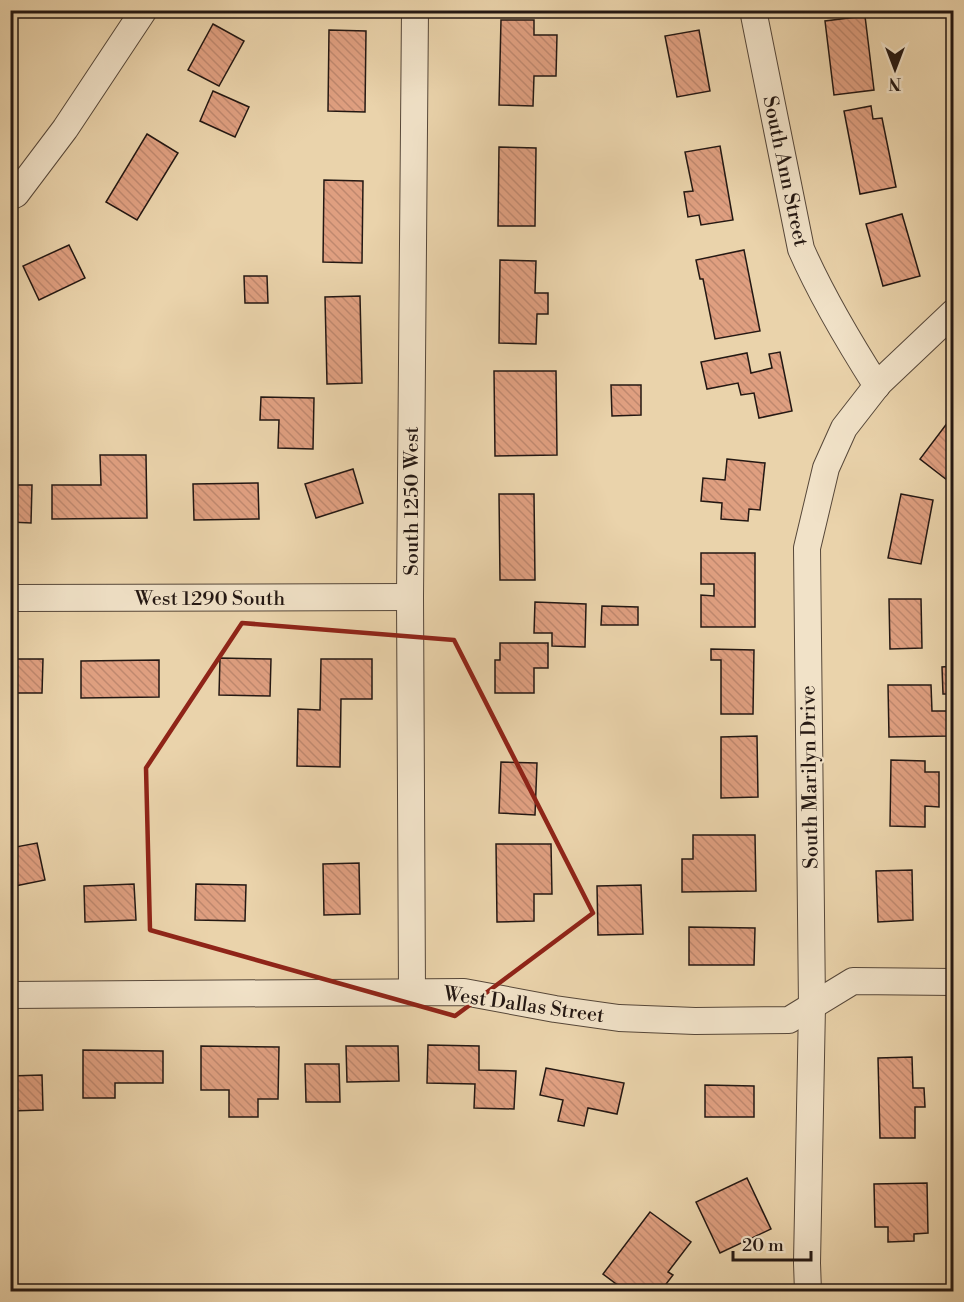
<svg xmlns="http://www.w3.org/2000/svg" width="964" height="1302" viewBox="0 0 964 1302" font-family="'Libre Bodoni',serif">
  <style>
    .building { fill: url(#building-back-hatch); stroke: #241813; stroke-width: 1.5 }
    .lines { fill: none; stroke-linecap: round; stroke-linejoin: round }
    .minor-casing { stroke: #564739; stroke-width: 28 }
    .minor { stroke: #f1e2c8; stroke-width: 26 }
    .marked { fill: none; stroke: #8f2418; stroke-width: 4.5; stroke-linejoin: round }
    .labels { text-anchor: middle; stroke-width: 4.5; stroke-linejoin: round; paint-order: stroke }
    .street-label { font-size: 20px; fill: #241813; stroke: #f1e2c8 }
  </style>
  <defs>
    <pattern id="building-back-hatch" width="6" height="6" patternUnits="userSpaceOnUse" patternTransform="scale(1.5)"><rect width="6" height="6" fill="#df9f80"/><path d="M-1 5l2 2M0 0l6 6M5-1l2 2" fill="none" stroke="#bf886e"/></pattern>
  </defs>
  <rect width="100%" height="100%" fill="#ead3ab"/>
  <filter id="stains"><feTurbulence type="fractalNoise" baseFrequency=".00333" numOctaves="4"/><feColorMatrix values="0 0 0 0 .2 0 0 0 0 .09 0 0 0 0 .02 0 0 0 .5 -.17"/></filter>
  <radialGradient id="worn" r=".72"><stop offset=".6" stop-color="#630" stop-opacity="0"/><stop offset="1" stop-color="#630" stop-opacity=".3"/></radialGradient>
  <!-- building -->
  <g class="building">
    <polygon points="865,16 874,90 834,95 825,21"/>
    <polygon points="501,20 534,20 534,35 557,35 556,76 534,76 533,106 499,105"/>
    <polygon points="213,24 244,41 219,86 188,70"/>
    <polygon points="329,30 366,31 365,112 328,111"/>
    <polygon points="699,30 710,91 677,97 665,36"/>
    <polygon points="213,91 249,107 235,137 200,121"/>
    <polygon points="871,106 873,119 882,118 896,187 860,194 844,111"/>
    <polygon points="147,134 178,153 137,220 106,202"/>
    <polygon points="720,146 733,220 701,225 699,215 688,217 684,192 693,191 685,152"/>
    <polygon points="499,147 536,148 535,226 498,226"/>
    <polygon points="324,180 363,181 362,263 323,262"/>
    <polygon points="902,214 920,276 883,286 866,224"/>
    <polygon points="69,245 85,278 39,300 23,266"/>
    <polygon points="744,250 760,331 715,339 703,279 700,279 696,260"/>
    <polygon points="500,260 536,261 535,293 548,293 548,314 537,314 536,344 499,343"/>
    <polygon points="244,276 267,276 268,303 245,303"/>
    <polygon points="360,296 362,383 327,384 325,297"/>
    <polygon points="780,352 792,411 759,418 754,393 741,395 738,383 707,389 701,362 747,353 751,373 772,368 769,354"/>
    <polygon points="494,371 556,371 557,455 495,456"/>
    <polygon points="611,385 641,385 641,415 612,416"/>
    <polygon points="261,397 314,398 313,449 278,448 279,420 260,420"/>
    <polygon points="948,422 954,426 954,471 947,480 920,459"/>
    <polygon points="100,455 146,455 147,518 52,519 52,485 101,485"/>
    <polygon points="727,459 765,463 760,510 749,509 748,521 721,519 722,503 701,501 703,478 725,480"/>
    <polygon points="353,469 363,503 316,518 305,484"/>
    <polygon points="258,483 259,519 194,520 193,484"/>
    <polygon points="10,485 32,485 31,523 10,522"/>
    <polygon points="499,494 534,494 535,580 500,580"/>
    <polygon points="901,494 933,500 921,564 888,558"/>
    <polygon points="701,553 755,553 755,627 701,627 701,595 714,596 714,584 701,584"/>
    <polygon points="889,599 921,599 922,648 890,649"/>
    <polygon points="535,602 586,604 585,647 552,646 552,633 534,633"/>
    <polygon points="602,606 638,607 638,625 601,625"/>
    <polygon points="500,643 548,643 548,668 534,668 534,693 495,693 495,660 500,660"/>
    <polygon points="711,649 754,650 753,714 721,714 721,660 711,660"/>
    <polygon points="220,658 271,659 270,696 219,695"/>
    <polygon points="10,659 43,659 42,693 10,693"/>
    <polygon points="321,659 372,659 372,699 341,699 340,767 297,766 298,709 320,710"/>
    <polygon points="159,660 159,697 81,698 81,661"/>
    <polygon points="954,666 954,694 943,694 942,667"/>
    <polygon points="888,685 931,685 932,711 949,711 949,736 889,737"/>
    <polygon points="757,736 758,797 721,798 721,737"/>
    <polygon points="891,760 925,761 925,772 939,772 939,807 925,806 925,827 890,826"/>
    <polygon points="501,762 537,763 535,815 499,813"/>
    <polygon points="693,835 755,835 756,891 682,892 682,859 693,859"/>
    <polygon points="37,843 45,880 10,887 10,848"/>
    <polygon points="496,844 551,844 552,894 534,894 534,921 497,922"/>
    <polygon points="359,863 360,914 324,915 323,864"/>
    <polygon points="912,870 913,920 878,922 876,871"/>
    <polygon points="134,884 136,920 85,922 84,886"/>
    <polygon points="196,884 246,885 245,921 195,920"/>
    <polygon points="641,885 643,934 598,935 597,886"/>
    <polygon points="689,927 755,928 754,965 689,965"/>
    <polygon points="428,1045 479,1046 479,1070 516,1071 514,1109 474,1108 475,1084 427,1083"/>
    <polygon points="201,1046 279,1047 278,1099 258,1099 258,1117 229,1117 229,1090 201,1090"/>
    <polygon points="346,1046 398,1046 399,1081 347,1082"/>
    <polygon points="83,1050 163,1051 163,1083 115,1083 115,1098 83,1098"/>
    <polygon points="912,1057 913,1088 924,1088 925,1107 915,1107 915,1138 880,1138 878,1058"/>
    <polygon points="305,1064 339,1064 340,1102 306,1102"/>
    <polygon points="546,1068 624,1083 617,1114 588,1108 584,1126 558,1121 563,1100 540,1095"/>
    <polygon points="42,1075 43,1110 10,1111 10,1076"/>
    <polygon points="705,1085 754,1086 754,1117 705,1117"/>
    <polygon points="747,1178 771,1229 720,1253 696,1202"/>
    <polygon points="927,1183 928,1233 914,1234 914,1241 888,1242 888,1227 875,1227 874,1184"/>
    <polygon points="650,1212 691,1242 668,1272 673,1275 660,1292 627,1292 603,1274"/>
  </g>
  <g class="lines">
    <!-- minor casing -->
    <g class="minor-casing">
      <g id="minor">
        <path d="M 753,10 L 801,249 C 822,297 849,342 877,386"/>
        <polyline points="10,197 16,194 65,129 144,10"/>
        <polyline points="10,598 410,597"/>
        <polyline points="412,991 410,597 415,10"/>
        <polyline points="10,995 464,992 555,1009 619,1018 695,1021 789,1020 853,981 954,982"/>
        <polyline points="808,1292 807,1263 812,1006 807,548 826,468 844,428 879,383 954,312"/>
      </g>
    </g>
    <!-- minor -->
    <use href="#minor" class="minor"/>
  </g>
  <!-- marked area -->
  <path class="marked" d="M 242,623 L 454,640 L 593,913 L 455,1016 L 150,930 L 146,768 Z"/>
  <g class="labels">
    <!-- street labels -->
    <g class="street-label">
      <text transform="translate(786 171) rotate(78)" y="7">South Ann Street</text>
      <text transform="translate(411 501) rotate(-90)" y="7">South 1250 West</text>
      <text x="210" y="605">West 1290 South</text>
      <text transform="translate(809 777) rotate(-91)" y="7">South Marilyn Drive</text>
      <text transform="translate(524 1004) rotate(8)" y="7">West Dallas Street</text>
    </g>
  </g>
  <!-- margin -->
  <rect width="964" height="1302" fill="none" stroke="#ead3ab" stroke-width="36"/>
  <rect x="12" y="12" width="940" height="1278" fill="none" stroke="#241813" stroke-width="3"/>
  <rect x="18" y="18" width="928" height="1266" fill="none" stroke="#241813" stroke-width="1.5"/>
  <!-- north arrow -->
  <g transform="translate(895 69) rotate(180)" stroke="#f1e2c8" stroke-width="4.5" paint-order="stroke">
  <path d="M0-4.5L10 22L0 15L-10 22Z" fill="#241813"/>
  <text y="-9" font-size="16" font-weight="bold" text-anchor="middle" fill="#241813">N</text>
  </g>
  <!-- scale -->
  <path d="M733 1251v9h78v-9" fill="none" stroke="#241813" stroke-width="3"/>
  <text x="742" y="1251" font-size="18" fill="#241813" stroke="#f1e2c8" stroke-width="4.5" paint-order="stroke">20 m</text>
  <rect width="100%" height="100%" filter="url(#stains)"/>
  <rect width="100%" height="100%" fill="url(#worn)"/>
</svg>
